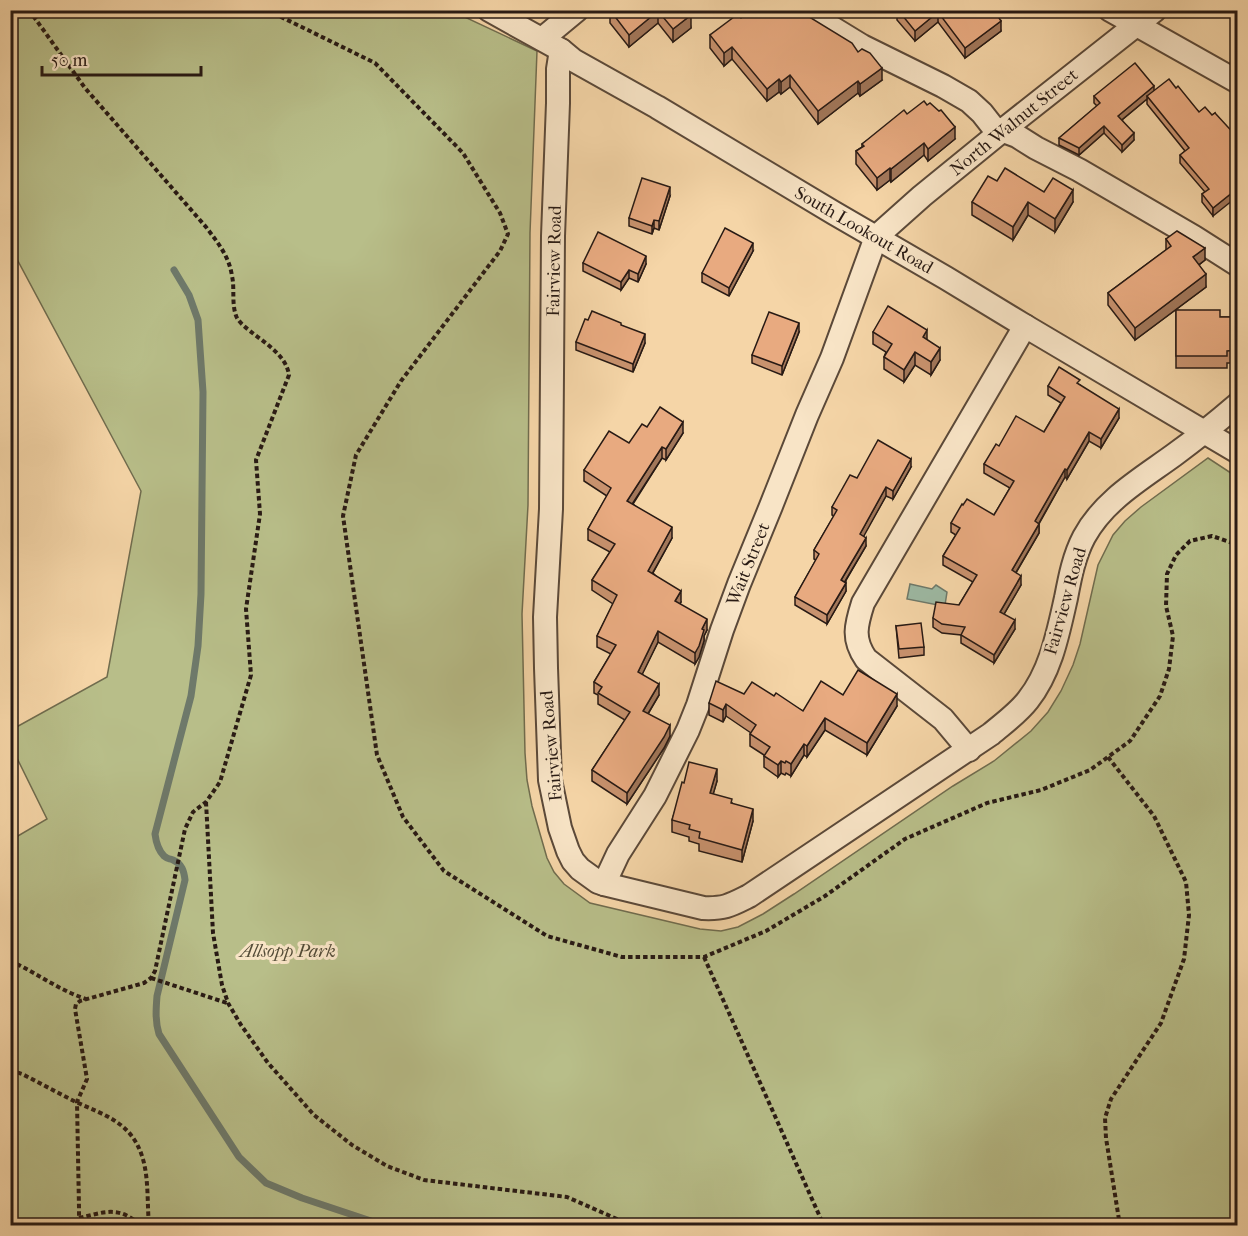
<svg xmlns="http://www.w3.org/2000/svg" width="1248" height="1236" viewBox="0 0 1248 1236" font-family="'IM FELL French Canon',serif">
  <style>
    .green { fill: #b8be89; stroke: #706c4e; stroke-width: 1.5 }
    .water { fill: #9db9a3; stroke: #6e796a; stroke-width: 1.5 }
    .lines { fill: none; stroke-linecap: round; stroke-linejoin: round }
    .stream { stroke: #6e796a; stroke-width: 7 }
    .minor-casing { stroke: #5b4939; stroke-width: 26 }
    .path { stroke: #281a14; stroke-width: 4; stroke-dasharray: 4.5 3; stroke-linecap: butt }
    .minor { stroke: #f8e4c6; stroke-width: 22 }
    .wall { fill: #c8926e; stroke: #281a14; stroke-width: 1.5 }
    .shaded-wall { fill: #a2775a; stroke: #281a14; stroke-width: 1.5 }
    .building { fill: #e8aa80; stroke: #281a14; stroke-width: 1.5 }
    .labels { text-anchor: middle; stroke-width: 6; stroke-linejoin: round; paint-order: stroke }
    .street-label { font-size: 18px; fill: #281a14; stroke: #f8e4c6 }
    .park-label { font-size: 18px; font-style: italic; fill: #534b37; stroke: #f8e4c6 }
  </style>
  <rect width="100%" height="100%" fill="#f5d5a7"/>
  <filter id="stains"><feTurbulence type="fractalNoise" baseFrequency=".00333" numOctaves="4"/><feColorMatrix values="0 0 0 0 .2 0 0 0 0 .09 0 0 0 0 .02 0 0 0 .5 -.17"/></filter>
  <radialGradient id="worn" r=".72"><stop offset=".6" stop-color="#630" stop-opacity="0"/><stop offset="1" stop-color="#630" stop-opacity=".3"/></radialGradient>
  <!-- green -->
  <polygon class="green" points="11,10 452,11 537,51 530,233 528,505 522,614 525,753 527,780 532,806 547,858 554,872 564,884 590,903 700,929 721,931 738,927 763,914 794,894 953,786 994,761 1031,731 1048,712 1061,691 1073,665 1080,644 1098,565 1113,535 1125,521 1141,507 1208,458 1237,477 1237,1225 11,1225 11,840 47,819 11,746 11,730 107,677 141,491 11,248"/>
  <!-- water -->
  <polygon class="water" points="910,584 932,589 936,585 947,592 945,605 943,606 907,599"/>
  <g class="lines">
    <!-- stream -->
    <path class="stream" d="M 174,270 L 189,295 L 198,320 L 203,392 L 201,594 L 198,646 L 191,696 L 155,834 C 156,842 158,850 164,856 C 169,860 168,858 173,860 C 182,864 184,871 185,880 L 157,996 C 156,1009 155,1021 159,1034 L 239,1157 L 266,1183 L 302,1198 L 386,1226"/>
    <!-- minor casing -->
    <g class="minor-casing">
      <g id="minor">
        <polyline points="489,10 561,50 573,60 657,107 834,213 946,278 1025,326 1238,452"/>
        <polyline points="803,10 862,46 943,86 969,101 982,113 993,127 1017,136 1036,148 1079,170 1194,237 1238,265"/>
        <polyline points="1110,10 1238,82"/>
        <polyline points="542,39 577,10"/>
        <path d="M 561,50 L 558,69 L 558,103 L 553,236 L 551,509 L 545,617 L 546,668 L 550,780 L 560,828 L 568,851 L 573,861 L 580,869 L 598,882 L 604,884 L 703,908 C 725,909 731,905 749,896 L 991,734 C 1004,723 1018,713 1028,700 C 1051,671 1058,633 1066,598 C 1070,577 1074,556 1084,537 C 1104,500 1141,479 1174,455 C 1196,439 1217,422 1238,404"/>
        <path d="M 969,750 L 943,719 L 866,659 C 852,639 856,625 863,603 L 1025,326"/>
        <polyline points="604,884 618,854 655,796 688,730 698,705 722,630 739,584 771,506 807,415 832,358 876,237 922,196 1003,130 1155,10"/>
      </g>
    </g>
    <!-- path -->
    <g class="path">
      <path d="M 29,10 L 85,88 L 206,227 C 218,243 229,256 232,276 C 235,289 231,305 237,318 C 240,323 245,327 250,331 C 265,343 286,355 289,375 L 256,460 L 260,514 L 246,609 L 251,675 L 220,782 L 206,802 L 193,812 L 185,829 L 155,971 L 151,978 L 144,983 L 80,1001 L 76,1004 L 75,1009 L 87,1079 L 77,1102 L 79,1208 L 79,1218 L 74,1226"/>
      <polyline points="267,10 375,63 463,153 500,213 508,234 500,251 401,381 356,455 343,516 377,755 403,817 444,871 547,936 622,957 704,957 766,931 825,896 905,839 987,803 1041,790 1090,770 1130,741 1160,696 1169,669 1173,636 1166,606 1167,574 1176,555 1190,541 1212,536 1238,545"/>
      <polyline points="1108,757 1154,816 1186,882 1189,915 1184,959 1161,1023 1111,1099 1105,1118 1106,1138 1120,1226"/>
      <polyline points="206,802 213,933 222,985 228,1003 241,1025 268,1063 314,1115 352,1145 387,1166 424,1180 567,1197 617,1219 626,1226"/>
      <polyline points="704,957 824,1226"/>
      <path d="M 10,961 C 36,972 58,990 86,999"/>
      <polyline points="151,978 227,1003"/>
      <path d="M 10,1073 L 16,1072 L 22,1074 C 40,1083 58,1093 76,1102 C 104,1115 131,1122 142,1156 C 149,1177 147,1203 149,1226"/>
      <path d="M 79,1218 C 105,1212 119,1205 141,1226"/>
    </g>
    <!-- minor -->
    <use href="#minor" class="minor"/>
  </g>
  <!-- wall -->
  <g class="wall">
    <polygon points="610,10 687,10 691,28 673,42 658,23 629,47 610,23"/>
    <polygon points="895,10 994,10 1001,31 965,58 938,22 915,41 897,20 897,13"/>
    <polygon points="1225,10 1238,10 1233,22"/>
    <polygon points="765,13 882,80 860,96 858,93 818,124 790,87 781,94 779,92 767,101 732,59 724,66 710,48 710,35 741,18"/>
    <polygon points="1176,88 1199,112 1212,115 1215,113 1213,216 1202,202 1202,194 1205,192 1180,163 1180,155 1185,151 1147,104 1147,99 1122,120 1134,140 1122,152 1104,133 1079,155 1059,145 1059,138 1097,106 1094,103 1094,96 1154,91"/>
    <polygon points="907,114 955,139 928,161 924,155 891,182 890,180 877,190 856,164 856,151 862,147 862,144"/>
    <polygon points="997,181 1044,192 1073,202 1055,232 1028,215 1013,240 972,215 972,202"/>
    <polygon points="670,196 659,230 654,228 652,234 629,226 629,218"/>
    <polygon points="1166,239 1205,260 1199,265 1206,287 1135,340 1108,305 1108,293 1166,250"/>
    <polygon points="753,251 729,296 702,282 702,273"/>
    <polygon points="583,263 646,264 638,282 629,278 621,290 583,271"/>
    <polygon points="1176,310 1220,317 1238,317 1238,363 1227,363 1227,368 1176,368"/>
    <polygon points="588,320 621,325 645,343 633,372 576,350 576,342"/>
    <polygon points="799,332 782,375 752,363 752,355"/>
    <polygon points="873,332 927,340 940,360 931,375 915,365 904,382 884,369 884,357 886,352 873,344"/>
    <polygon points="1080,385 1119,418 1101,448 1089,441 1067,479 1065,477 1039,524 1039,533 1016,573 1021,585 1004,614 1015,629 994,663 961,643 961,635 942,633 933,627 933,618 959,605 973,582 943,565 943,556 956,535 951,532 951,523 994,515 1010,488 984,473 984,464 999,446 1044,432 1061,403 1048,395 1048,386"/>
    <polygon points="647,427 683,433 666,460 662,458 633,504 672,538 653,573 681,602 680,604 707,630 704,636 704,641 699,657 695,664 658,642 642,674 659,695 648,714 670,736 664,748 627,804 592,781 592,770 625,720 598,704 598,695 594,693 594,682 611,654 597,647 597,636 613,604 592,590 592,580 610,552 588,540 588,529 607,496 584,481 584,470 629,443"/>
    <polygon points="911,467 893,499 886,496 863,536 866,546 845,582 846,591 827,624 795,605 795,597 816,560 814,559 814,550 834,516 832,515 832,507 857,478"/>
    <polygon points="896,626 924,647 924,655 899,658"/>
    <polygon points="744,694 774,696 803,711 843,695 897,706 867,755 825,730 807,757 804,755 791,776 786,773 785,775 781,773 778,777 764,767 764,755 750,746 750,734 751,733 726,716 723,722 709,715 709,703"/>
    <polygon points="717,781 713,794 732,803 753,821 742,862 699,851 699,844 689,841 689,837 672,832 672,820 684,783"/>
  </g>
  <!-- shaded-wall -->
  <g class="shaded-wall">
    <polygon points="658,11 658,23 629,47 629,35"/>
    <polygon points="1238,11 1238,19 1233,22 1233,14"/>
    <polygon points="938,12 938,22 915,41 915,31"/>
    <polygon points="691,15 691,28 673,42 673,29"/>
    <polygon points="1001,21 1001,31 965,58 965,48"/>
    <polygon points="732,47 732,59 724,66 724,53"/>
    <polygon points="882,68 882,80 860,96 860,84"/>
    <polygon points="790,75 790,87 781,94 781,82"/>
    <polygon points="779,79 779,92 767,101 767,89"/>
    <polygon points="858,81 858,93 818,124 818,111"/>
    <polygon points="1154,86 1154,93 1147,96 1147,99 1118,123 1118,116"/>
    <polygon points="1104,126 1104,133 1079,155 1079,148"/>
    <polygon points="955,127 955,139 928,161 928,149"/>
    <polygon points="1134,133 1134,140 1122,152 1122,145"/>
    <polygon points="924,143 924,155 891,182 891,169"/>
    <polygon points="890,168 890,180 877,190 877,178"/>
    <polygon points="670,187 670,196 659,230 659,221"/>
    <polygon points="1238,188 1238,196 1213,216 1213,208"/>
    <polygon points="1073,190 1073,202 1055,232 1055,219"/>
    <polygon points="1028,202 1028,215 1013,240 1013,227"/>
    <polygon points="654,220 654,228 652,234 652,226"/>
    <polygon points="753,243 753,251 729,296 729,288"/>
    <polygon points="1205,248 1205,260 1193,269 1193,257"/>
    <polygon points="646,256 646,264 638,282 638,274"/>
    <polygon points="629,270 629,278 621,290 621,282"/>
    <polygon points="1206,274 1206,287 1135,340 1135,328"/>
    <polygon points="799,323 799,332 782,375 782,366"/>
    <polygon points="927,330 927,342 923,337"/>
    <polygon points="645,334 645,343 633,372 633,364"/>
    <polygon points="940,348 940,360 931,375 931,362"/>
    <polygon points="915,352 915,365 904,382 904,370"/>
    <polygon points="1119,409 1119,418 1101,448 1101,439"/>
    <polygon points="683,422 683,433 666,460 666,449"/>
    <polygon points="1089,432 1089,441 1067,479 1067,470"/>
    <polygon points="662,447 662,458 627,512 627,501"/>
    <polygon points="911,459 911,467 893,499 893,491"/>
    <polygon points="1065,469 1065,477 1035,530 1035,521"/>
    <polygon points="886,487 886,496 860,543 860,534"/>
    <polygon points="1039,524 1039,533 1012,579 1012,570"/>
    <polygon points="672,527 672,538 648,581 648,571"/>
    <polygon points="866,538 866,546 841,588 841,580"/>
    <polygon points="1021,576 1021,585 1000,621 1000,612"/>
    <polygon points="846,583 846,591 827,624 827,615"/>
    <polygon points="681,591 681,602 675,612 675,601"/>
    <polygon points="707,619 707,630 704,636 704,641 699,657 695,664 695,653 702,629"/>
    <polygon points="1015,620 1015,629 994,663 994,655"/>
    <polygon points="658,631 658,642 638,683 638,672"/>
    <polygon points="659,684 659,695 643,722 643,711"/>
    <polygon points="897,694 897,706 867,755 867,743"/>
    <polygon points="726,704 726,716 723,722 723,710"/>
    <polygon points="825,718 825,730 807,757 807,746"/>
    <polygon points="670,725 670,736 664,748 627,804 627,793"/>
    <polygon points="804,744 804,755 791,776 791,764"/>
    <polygon points="781,761 781,773 778,777 778,765"/>
    <polygon points="717,769 717,781 710,805 710,793"/>
    <polygon points="753,809 753,821 742,862 742,850"/>
  </g>
  <!-- building -->
  <g class="building">
    <polygon points="610,10 687,10 691,15 673,29 658,11 629,35"/>
    <polygon points="750,10 763,10 765,13 767,10 798,10 852,43 858,52 862,49 870,53 882,68 860,84 858,81 818,111 790,75 781,82 779,79 767,89 732,47 724,53 710,35 738,14 741,18"/>
    <polygon points="898,10 994,10 1001,21 965,48 938,12 915,31"/>
    <polygon points="1135,63 1154,86 1118,116 1134,133 1122,145 1104,126 1079,148 1059,138 1100,103 1094,96"/>
    <polygon points="1169,79 1176,88 1178,86 1199,112 1205,107 1212,115 1215,113 1238,138 1238,188 1213,208 1202,194 1209,189 1180,155 1189,148 1147,96"/>
    <polygon points="924,101 927,105 930,103 939,111 941,110 955,127 928,149 924,143 891,169 890,168 877,178 856,151 864,146 862,144 904,110 907,114"/>
    <polygon points="1005,168 1044,192 1053,178 1073,190 1055,219 1028,202 1013,227 972,202 988,176 997,181"/>
    <polygon points="642,178 670,187 659,221 654,220 652,226 629,218"/>
    <polygon points="725,228 753,243 729,288 702,273"/>
    <polygon points="1177,231 1205,248 1193,257 1206,274 1135,328 1108,293 1171,246 1166,239"/>
    <polygon points="598,232 646,256 638,274 629,270 621,282 583,263"/>
    <polygon points="888,306 927,330 923,337 940,348 931,362 915,352 904,370 884,357 892,344 873,332"/>
    <polygon points="1176,310 1220,310 1220,317 1238,317 1238,350 1227,351 1227,356 1176,356"/>
    <polygon points="592,311 621,323 621,325 645,334 633,364 576,342 585,319 588,320"/>
    <polygon points="769,312 799,323 782,366 752,355"/>
    <polygon points="1059,367 1080,380 1077,383 1119,409 1101,439 1089,432 1067,470 1065,469 1035,521 1039,524 1012,570 1021,576 1000,612 1015,620 994,655 961,635 965,627 942,624 933,618 936,602 959,605 977,575 943,556 960,528 951,523 962,504 963,505 967,499 994,515 1014,481 984,464 996,444 999,446 1016,416 1044,432 1065,397 1048,386"/>
    <polygon points="660,407 683,422 666,449 662,447 627,501 672,527 648,571 681,591 675,601 707,619 702,629 704,630 699,646 695,653 658,631 638,672 659,684 643,711 670,725 664,737 627,793 592,770 630,712 598,693 602,687 594,682 616,645 597,636 617,595 592,580 615,544 588,529 611,488 584,470 609,431 629,443 642,424 647,427"/>
    <polygon points="878,440 911,459 893,491 886,487 860,534 866,538 841,580 846,583 827,615 795,597 819,554 814,550 837,510 832,507 850,475 857,478"/>
    <polygon points="921,623 924,647 899,649 896,626"/>
    <polygon points="858,670 897,694 867,743 825,718 807,746 804,744 791,764 786,761 785,763 781,761 778,765 764,756 770,747 750,734 756,725 726,704 723,710 709,703 716,681 744,694 752,682 774,696 776,693 803,711 821,681 843,695"/>
    <polygon points="689,762 717,769 710,793 732,799 731,803 753,809 742,850 699,838 700,832 689,829 690,825 672,820 682,782 684,783"/>
  </g>
  <g class="labels">
    <!-- street labels -->
    <g class="street-label">
      <text transform="translate(1014 122) rotate(-39)" y="6">North Walnut Street</text>
      <text transform="translate(864 230) rotate(30)" y="6">South Lookout Road</text>
      <text transform="translate(554 261) rotate(-89)" y="6">Fairview Road</text>
      <text transform="translate(748 564) rotate(-68)" y="6">Wait Street</text>
      <text transform="translate(1065 601) rotate(-74)" y="6">Fairview Road</text>
      <text transform="translate(551 746) rotate(-95)" y="6">Fairview Road</text>
    </g>
    <!-- park labels -->
    <g class="park-label">
      <text x="288" y="957">Allsopp Park</text>
    </g>
  </g>
  <!-- margin -->
  <rect width="1248" height="1236" fill="none" stroke="#f5d5a7" stroke-width="36"/>
  <rect x="12" y="12" width="1224" height="1212" fill="none" stroke="#281a14" stroke-width="3"/>
  <rect x="18" y="18" width="1212" height="1200" fill="none" stroke="#281a14" stroke-width="1.5"/>
  <!-- scale -->
  <path d="M42 66v9h159v-9" fill="none" stroke="#281a14" stroke-width="3"/>
  <text x="51" y="66" font-size="18" fill="#281a14" stroke="#f8e4c6" stroke-width="4.5" paint-order="stroke">50 m</text>
  <rect width="100%" height="100%" filter="url(#stains)"/>
  <rect width="100%" height="100%" fill="url(#worn)"/>
</svg>
